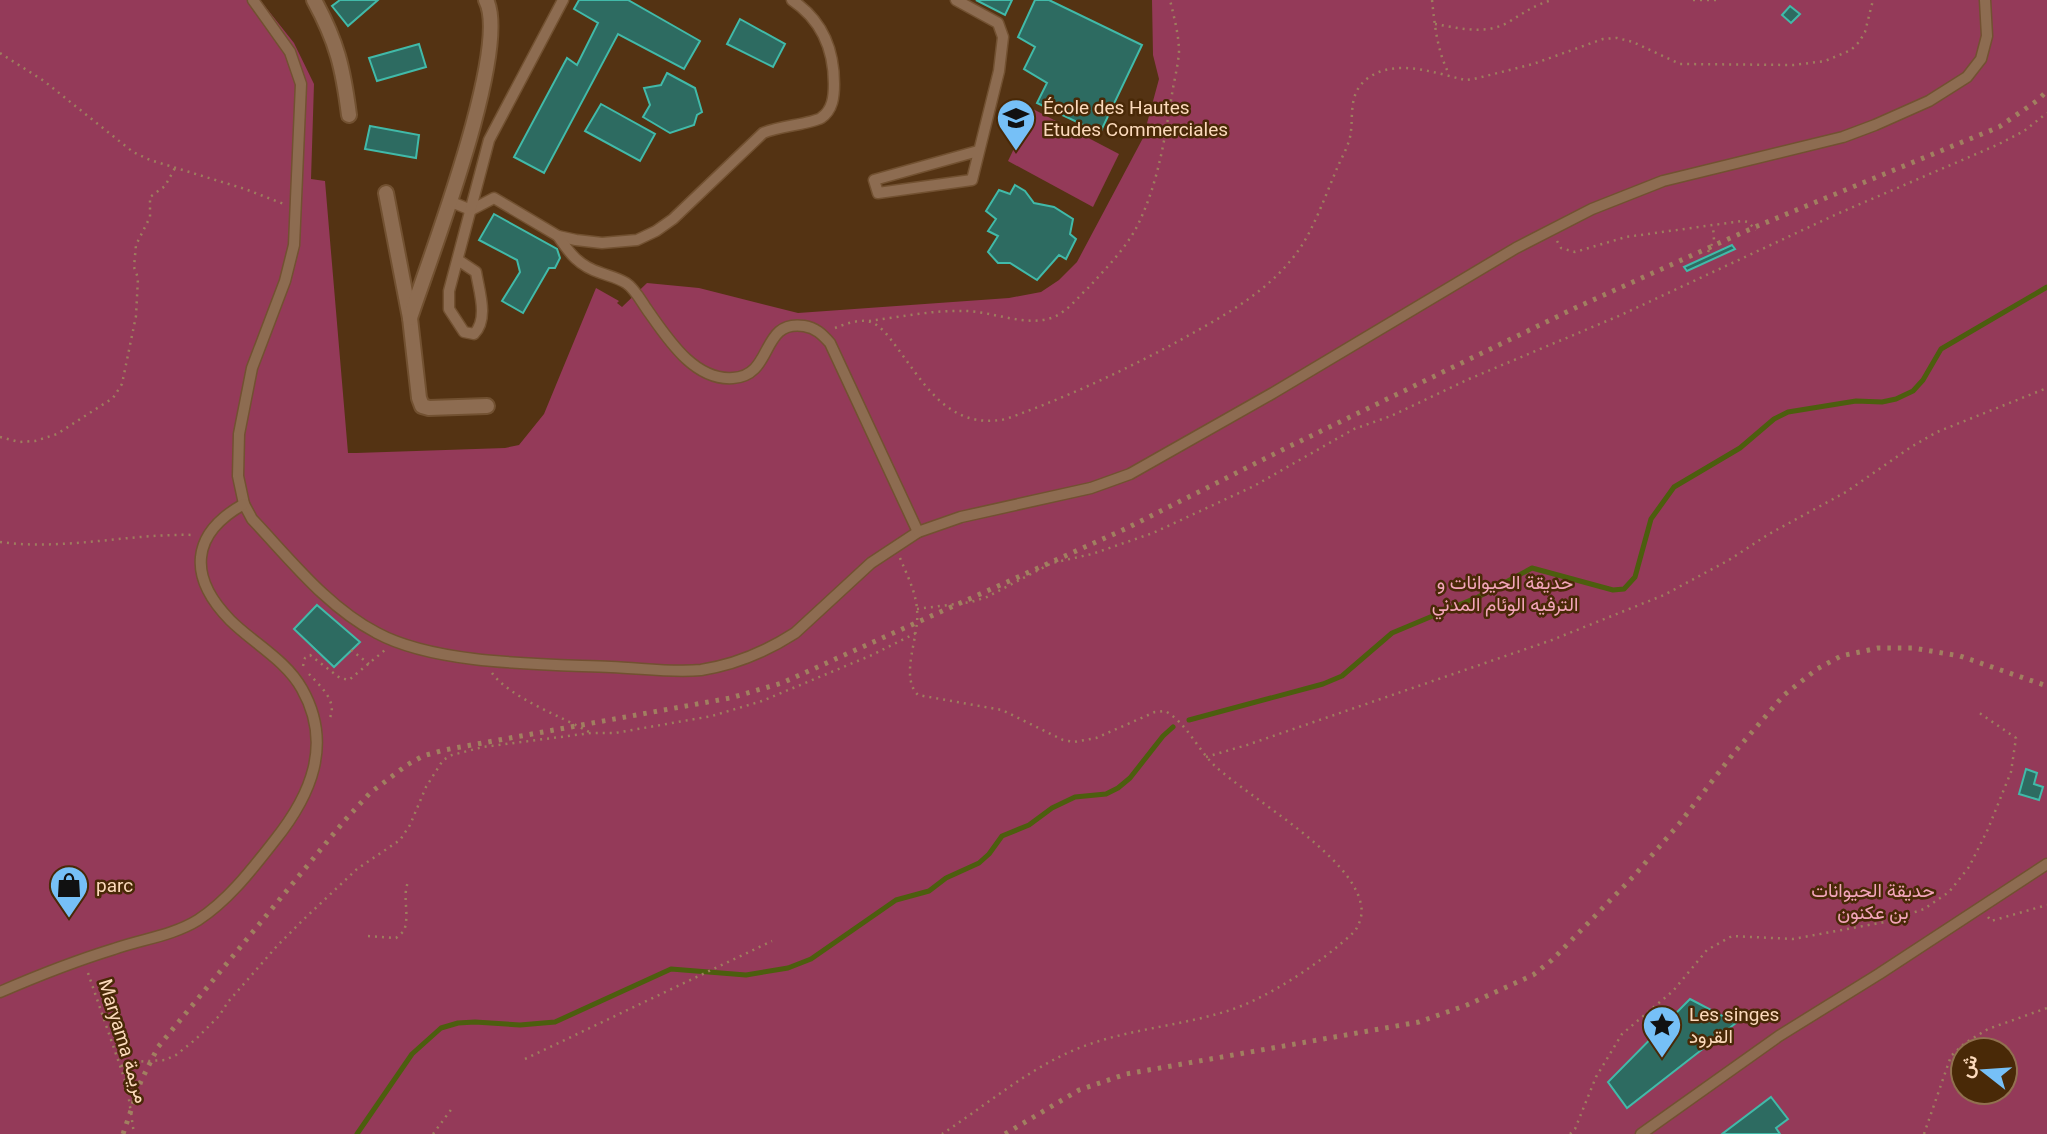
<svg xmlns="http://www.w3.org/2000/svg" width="2047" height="1134" viewBox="0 0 2047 1134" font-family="Roboto,Vazirmatn,sans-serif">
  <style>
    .green { fill: #943a59; fill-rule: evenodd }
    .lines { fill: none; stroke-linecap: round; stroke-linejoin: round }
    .stream { stroke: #4c5e0e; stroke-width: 5 }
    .building { fill: #2d6b61; stroke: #41baa9; stroke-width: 2 }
    .service-casing { stroke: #725131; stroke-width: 13 }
    .minor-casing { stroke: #725131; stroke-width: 18 }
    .path { stroke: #9e7d5e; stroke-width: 2.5; stroke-dasharray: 2 5; stroke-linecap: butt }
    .service { stroke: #8d6c51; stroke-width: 10 }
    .minor { stroke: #8d6c51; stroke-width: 14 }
    .rail { stroke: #a17f60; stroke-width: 5; stroke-dasharray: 3.5 7; stroke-linecap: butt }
    .labels { text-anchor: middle; stroke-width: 5; stroke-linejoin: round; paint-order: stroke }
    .poi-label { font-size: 19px; fill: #fcdabc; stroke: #492907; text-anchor: start }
    .park-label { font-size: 19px; fill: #f3a5ba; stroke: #492907 }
    .street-label { font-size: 19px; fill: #fcdabc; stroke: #492907 }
  </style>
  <rect width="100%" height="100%" fill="#543313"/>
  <!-- green -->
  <g class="green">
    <path d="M 0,0 L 260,0 L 294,43 L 314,84 L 311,179 L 325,181 L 348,453 L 356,453 L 505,448 L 519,445 L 544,414 L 596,288 L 619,301 L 617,303 L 622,307 L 647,283 L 699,288 L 798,313 L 1009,298 L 1041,292 L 1059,280 L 1077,262 L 1143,138 L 1159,79 L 1153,55 L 1152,0 L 2047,0 L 2047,1134 L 0,1134 ZM 1963,1050 L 2005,1050 L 2005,1092 L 1963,1092 Z"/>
    <polygon points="1033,109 1119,154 1093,207 1008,161"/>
  </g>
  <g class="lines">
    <!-- stream -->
    <g class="stream">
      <polyline points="1189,720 1323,684 1342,676 1392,633 1478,597 1532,568 1613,590 1624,589 1635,577 1651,519 1674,487 1740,448 1774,419 1788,412 1856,401 1882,402 1896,399 1913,391 1923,380 1941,349 2047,287"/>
      <polyline points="357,1134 412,1054 441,1028 458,1023 475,1022 520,1025 555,1022 671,969 746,975 788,968 811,959 896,900 929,891 946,878 979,863 989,854 1002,836 1029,825 1052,808 1075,797 1106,794 1118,788 1130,778 1163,736 1173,727"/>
    </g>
  </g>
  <!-- building -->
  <g class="building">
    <polygon points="340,0 378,0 348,26 332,6"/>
    <polygon points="579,0 628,0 700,41 684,69 618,34 544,173 514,157 567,58 577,65 598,23 574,9"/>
    <polygon points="976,0 1012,0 1005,15"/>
    <polygon points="1035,0 1049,0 1142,45 1100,133 1037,103 1047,83 1024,69 1035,47 1018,37"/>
    <polygon points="1790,6 1800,14 1791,23 1782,15"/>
    <polygon points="740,19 785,44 773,67 727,44"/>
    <polygon points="419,44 426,67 377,81 369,58"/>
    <polygon points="667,73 695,88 702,112 697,115 694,125 670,133 643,117 650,105 644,88 661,85"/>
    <polygon points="601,104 655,134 640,161 585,131"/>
    <polygon points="370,126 419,135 416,158 365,149"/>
    <polygon points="1015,185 1025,191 1034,203 1054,207 1073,219 1070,234 1076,239 1066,259 1059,255 1037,280 1010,263 998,263 988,252 998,236 988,231 996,219 986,211 999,190 1010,194"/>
    <polygon points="494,214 557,249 560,258 555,268 549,268 523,313 502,301 520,272 517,260 479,240"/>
    <polygon points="1732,245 1735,249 1687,271 1684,267"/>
    <polygon points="317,605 360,642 334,667 294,629"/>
    <polygon points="2026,769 2037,773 2034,784 2043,787 2039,800 2019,794"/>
    <polygon points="1690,999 1736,1023 1627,1108 1608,1082"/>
    <polygon points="1771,1097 1788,1119 1776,1128 1780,1134 1722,1134"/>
  </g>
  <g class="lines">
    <!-- service casing -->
    <g class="service-casing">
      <g id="service">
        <path d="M 253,0 L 290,52 L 301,84 L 294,245 L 285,281 L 252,368 L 239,434 L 238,476 L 244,504 L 252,519 C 290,559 327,607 377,633 C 436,665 544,664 611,667 C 641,668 672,673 701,670 C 734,665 767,651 795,633 L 871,563 L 918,532 L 961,517 L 1091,488 L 1130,474 L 1273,393 L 1516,248 L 1592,209 L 1663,181 L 1843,137 L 1875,125 L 1929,101 L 1967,77 L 1981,59 L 1987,36 L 1985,0"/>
        <polyline points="956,0 998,23 1003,37 999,71 972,180 878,193 874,180 978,151"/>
        <path d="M 449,201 L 471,210 L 494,198 L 558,236 L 576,240 L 602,243 L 637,240 L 656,231 L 673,219 L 763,133 C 779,126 811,124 821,118 C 833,110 834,96 834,84 C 834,49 822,20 792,0"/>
        <path d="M 558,236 C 570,254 579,266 601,273 C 609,276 618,278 626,283 C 634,288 640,299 646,308 C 666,336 693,381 733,378 C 774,376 760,319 804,326 C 816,328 822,334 830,343 L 918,532"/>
        <path d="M 458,260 L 476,272 C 479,291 489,319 474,334 L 464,332 L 449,309 L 449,291 L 489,140 L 563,0"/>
        <path d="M 0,992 C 37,976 75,961 114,949 C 142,939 172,936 198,920 C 229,900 253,868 275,840 C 311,795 333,744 302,689 C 286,660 253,643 230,620 C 188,577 190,534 244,504"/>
        <polyline points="1641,1134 1779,1036 1879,974 2047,864"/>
      </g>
    </g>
    <!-- minor casing -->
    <g class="minor-casing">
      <g id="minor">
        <path d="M 314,0 C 337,42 343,68 349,115"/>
        <polyline points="386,193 410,318 419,398 422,406 429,408 487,406"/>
        <path d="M 410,318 C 429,260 511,48 486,0"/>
      </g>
    </g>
    <!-- path -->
    <g class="path">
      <path d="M 1432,0 C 1435,27 1437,50 1449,74"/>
      <polyline points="1693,0 1716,0"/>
      <path d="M 1435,24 C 1458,28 1485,35 1507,23 C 1522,14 1534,5 1552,0"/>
      <polyline points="0,53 44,81 133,152 150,160 245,189 284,204"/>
      <polyline points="1557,241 1561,248 1575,252 1626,237 1742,221 1748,222 1756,230"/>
      <polyline points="1708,252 1714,240 1713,226"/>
      <path d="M 869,321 C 900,317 933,310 964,311 C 993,311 1026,328 1054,317 C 1068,311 1079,296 1090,286 C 1109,265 1130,244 1141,218 C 1159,178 1165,137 1172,94 C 1174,81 1178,66 1179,52 C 1179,35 1174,17 1170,0"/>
      <path d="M 835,328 C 845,324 856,320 867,321 C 878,323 886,333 892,341 C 923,381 947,431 1006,419 C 1065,398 1121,372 1175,343 C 1227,314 1284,285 1311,229 C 1321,209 1329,187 1338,166 C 1343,155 1350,143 1351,131 C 1353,112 1349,92 1368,78 C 1396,58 1435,73 1465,80 L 1474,79 L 1533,64 L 1603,39 L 1617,38 L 1633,42 L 1680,64 L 1794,65 L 1825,61 L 1851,50 L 1859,42 L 1865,32 L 1873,0"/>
      <polyline points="0,437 19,442 35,441 57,434 113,398 122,384 136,316 138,278 134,267 136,245 150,217 150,197 165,186 175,168"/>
      <path d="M 0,542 C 65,551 130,533 195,535"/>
      <path d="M 900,558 C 907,575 916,592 917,610 C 920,636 899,676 918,695 L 1002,710 L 1063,740 L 1074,742 L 1096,738 L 1155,712 L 1165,711 C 1186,722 1198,750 1215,766 C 1251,799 1353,856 1361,905 C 1363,914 1360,923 1355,931 C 1324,961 1266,1000 1224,1012 C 1181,1025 1135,1029 1093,1043 C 1037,1061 991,1102 942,1134"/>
      <polyline points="917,609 971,602 987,597 1052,563 1092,554 1153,533 1254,486 1354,429 1391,416 1469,379 1621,315 1837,214 1997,145 2024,131 2047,113"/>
      <polyline points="351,650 369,664"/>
      <polyline points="303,666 305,658 310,655 340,678 349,680 385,650"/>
      <path d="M 492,673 C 510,698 563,717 591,733"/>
      <path d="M 309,674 C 321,687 340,703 328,721"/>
      <polyline points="1206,757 1247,745 1552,640 1664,595 1729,560 1769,534 1846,492 1911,447 1937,432 2047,388"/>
      <polyline points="1988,917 1991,921 2047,905"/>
      <path d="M 368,936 L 396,938 L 404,931 C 410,914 402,898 408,882"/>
      <polyline points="88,973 127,1086 134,1134"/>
      <polyline points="525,1059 772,941"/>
      <polyline points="121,1066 133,1062 165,1060 176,1055 196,1039 219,1016 228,1002 277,946 303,920 357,869 400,840 410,825 426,787 443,760 452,755 483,747 591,733 615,733 712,716 762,701 872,655 916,633"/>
      <polyline points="433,1134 453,1107"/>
      <polyline points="1570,1134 1575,1129 1596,1077 1622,1034 1673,991 1707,950 1732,936 1793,939 1885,922 1924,909 1949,892 1969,867 1988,829 2011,772 2016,738 1978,712"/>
      <polyline points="1924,1134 1951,1056 1965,1043 1988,1029 2047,1008"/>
    </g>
    <!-- service -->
    <use href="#service" class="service"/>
    <!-- minor -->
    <use href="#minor" class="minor"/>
    <!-- rail -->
    <g class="rail">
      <polyline points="123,1134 141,1081 158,1047 345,820 370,793 407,765 423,756 444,750 730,698 782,683 1125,529 1282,450 1575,308 1755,227 1999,127 2038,100 2047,91"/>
      <polyline points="1005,1134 1079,1090 1126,1074 1419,1022 1467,1005 1533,975 1552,960 1633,877 1679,824 1733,754 1784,695 1817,669 1841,656 1878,648 1913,648 1960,656 2047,686"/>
    </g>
  </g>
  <!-- icons -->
  <defs>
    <g id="university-pin" transform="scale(2.0125)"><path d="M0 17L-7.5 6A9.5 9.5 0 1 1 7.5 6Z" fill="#76c0f7" stroke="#492907"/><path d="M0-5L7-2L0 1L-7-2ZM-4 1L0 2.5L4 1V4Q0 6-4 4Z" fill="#111"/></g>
    <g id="shop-pin" transform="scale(2.0125)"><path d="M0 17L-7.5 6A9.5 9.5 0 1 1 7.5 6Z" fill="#76c0f7" stroke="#492907"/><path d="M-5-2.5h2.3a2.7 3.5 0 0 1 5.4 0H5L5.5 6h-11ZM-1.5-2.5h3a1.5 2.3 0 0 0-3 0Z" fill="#111"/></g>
    <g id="sight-pin" transform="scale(2.0125)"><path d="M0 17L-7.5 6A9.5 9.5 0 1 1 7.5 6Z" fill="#76c0f7" stroke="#492907"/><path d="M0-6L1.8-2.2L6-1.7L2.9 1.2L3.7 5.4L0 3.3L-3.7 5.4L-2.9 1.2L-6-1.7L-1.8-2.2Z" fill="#111"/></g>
  </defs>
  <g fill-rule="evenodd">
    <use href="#university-pin" x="1016" y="118"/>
    <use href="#shop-pin" x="69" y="885"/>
    <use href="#sight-pin" x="1662" y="1025"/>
  </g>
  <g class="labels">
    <!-- poi labels -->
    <g class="poi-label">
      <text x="1043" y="114">École des Hautes<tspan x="1043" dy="22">Etudes Commerciales</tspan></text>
      <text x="96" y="892">parc</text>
      <text x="1689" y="1021">Les singes<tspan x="1689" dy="22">القرود</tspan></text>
    </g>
    <!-- park labels -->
    <g class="park-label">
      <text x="1505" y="589">حديقة الحيوانات و<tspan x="1505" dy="22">الترفيه الوئام المدني</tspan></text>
      <text x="1873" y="897">حديقة الحيوانات<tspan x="1873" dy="22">بن عكنون</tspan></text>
    </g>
    <!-- street labels -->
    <g class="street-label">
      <text transform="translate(124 1041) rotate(73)" y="7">Maryama مريمة</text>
    </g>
  </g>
  <!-- north arrow -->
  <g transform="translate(1984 1071) rotate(287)"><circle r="33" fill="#492907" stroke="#91704f" stroke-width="2"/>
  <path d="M0-5L12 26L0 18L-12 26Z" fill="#76c0f7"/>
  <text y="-10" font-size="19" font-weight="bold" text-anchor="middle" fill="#fcdabc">ش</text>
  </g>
</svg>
